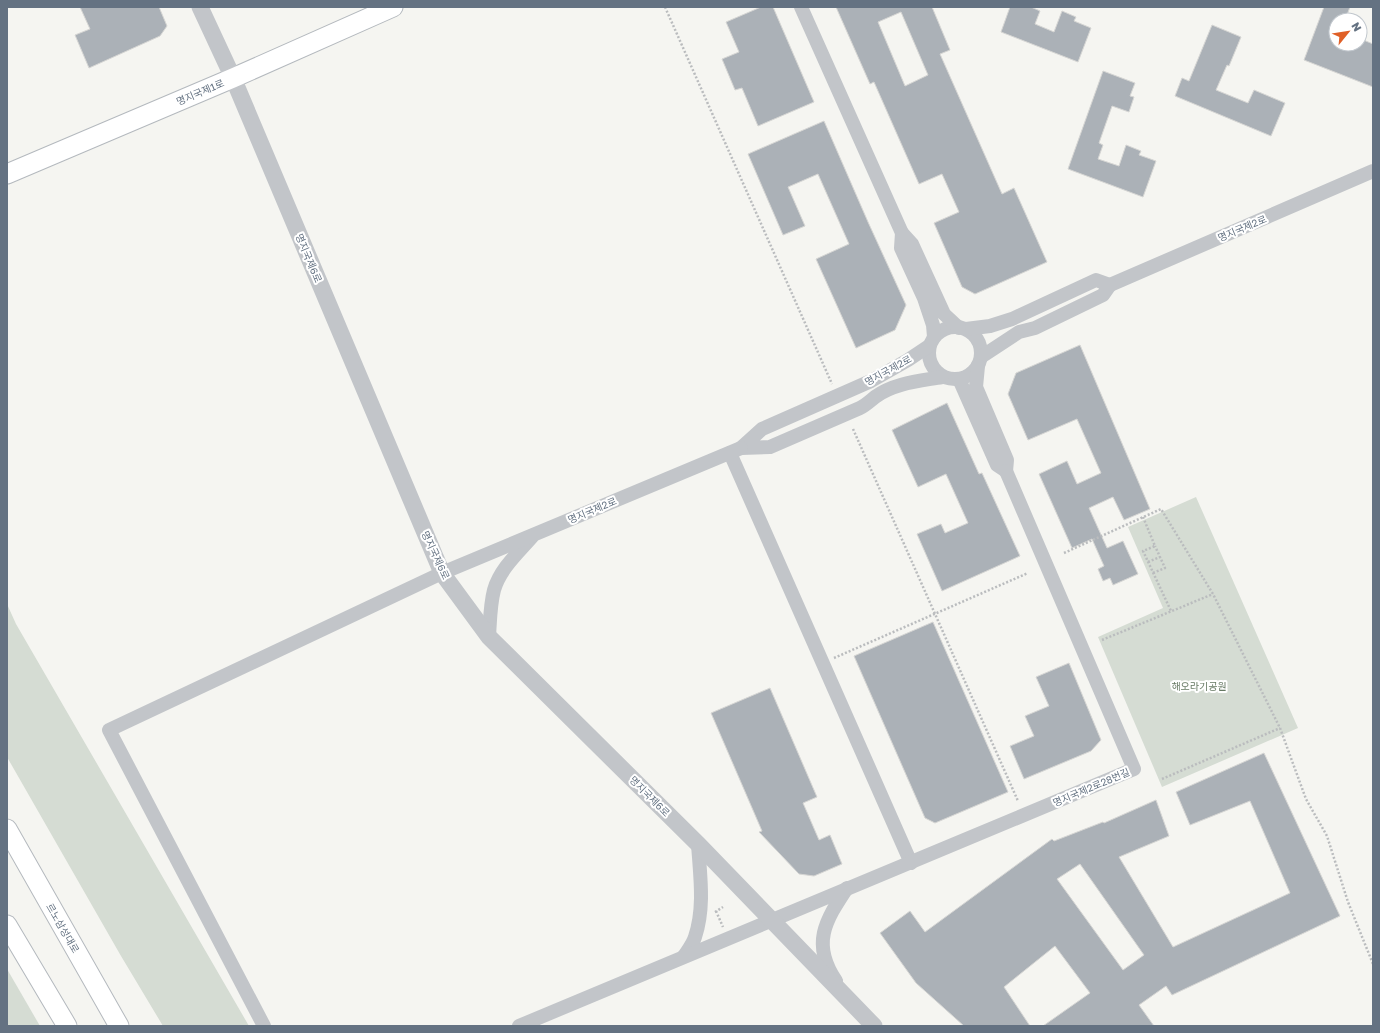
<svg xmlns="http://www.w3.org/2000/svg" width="1380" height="1033" viewBox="0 0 1380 1033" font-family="'Golos Text','Noto Sans KR',sans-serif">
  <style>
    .green { fill: #d5dcd3 }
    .building { fill: #abb1b7; stroke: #d6d6d4; fill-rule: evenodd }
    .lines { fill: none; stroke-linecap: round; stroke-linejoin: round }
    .secondary-casing { stroke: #b4b9be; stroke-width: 21 }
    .path { stroke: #babcbe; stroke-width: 2.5; stroke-dasharray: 2 2; stroke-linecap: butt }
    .minor { stroke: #c2c5c9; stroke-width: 14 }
    .tertiary { stroke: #c2c5c9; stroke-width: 17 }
    .secondary { stroke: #fff; stroke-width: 19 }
    .labels { text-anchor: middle; stroke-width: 4; stroke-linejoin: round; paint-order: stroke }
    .street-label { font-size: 10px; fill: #647282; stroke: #fff }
    .park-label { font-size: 10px; fill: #667963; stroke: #fff }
  </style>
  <rect width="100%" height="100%" fill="#f5f5f1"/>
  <!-- green -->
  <g class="green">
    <polygon points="1196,497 1298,728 1162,787 1098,637 1163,608 1128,527"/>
    <polygon points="7,604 16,624 249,1026 163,1026 121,956 7,757"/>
    <polygon points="7,969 40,1026 7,1026"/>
  </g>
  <!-- building -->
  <g class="building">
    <polygon points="80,7 159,7 167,26 160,36 89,68 75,35 90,29"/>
    <polygon points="761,7 773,7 814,102 758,126 742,88 735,90 722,59 739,52 726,22"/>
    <path d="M 836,7 L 932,7 L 950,50 L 940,54 L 1002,194 L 1014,188 L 1047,262 L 975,294 L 962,287 L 934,223 L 959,212 L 942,174 L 919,184 L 874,82 L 870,84 ZM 901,12 L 928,75 L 905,86 L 878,22 Z"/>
    <polygon points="1010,7 1031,7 1040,11 1035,24 1054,32 1062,11 1076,17 1074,21 1091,28 1078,62 1001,32"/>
    <polygon points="1324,7 1350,7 1345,20 1336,20 1336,44 1360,44 1361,39 1373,44 1373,87 1304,60"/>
    <polygon points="1212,25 1241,37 1229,66 1227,65 1216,90 1248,103 1254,90 1285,103 1271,136 1175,96 1182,78 1189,81"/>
    <polygon points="1103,71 1135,83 1130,96 1134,97 1129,112 1112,106 1099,143 1103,145 1098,159 1119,166 1126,145 1141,151 1139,155 1156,161 1143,197 1068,169"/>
    <polygon points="824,121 868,222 906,305 895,330 856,348 816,259 849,244 818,174 788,187 805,226 783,235 748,154"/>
    <polygon points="1080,345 1150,509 1124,520 1113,497 1089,508 1107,548 1123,541 1138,574 1113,585 1110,578 1103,581 1098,569 1104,566 1092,539 1072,548 1039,474 1067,461 1077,484 1101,473 1077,419 1028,440 1008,394 1016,373"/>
    <polygon points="947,403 979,474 982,473 1020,556 942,591 917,534 941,524 945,533 968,523 946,474 918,487 892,430"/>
    <polygon points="933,622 1008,792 935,823 925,818 854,656"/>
    <polygon points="1069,663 1101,740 1091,751 1024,779 1010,746 1034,736 1025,716 1049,706 1036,677"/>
    <polygon points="770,688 817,797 803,803 819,840 830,835 842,864 814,876 799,874 759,832 762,831 711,713"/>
    <path d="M 1264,753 L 1340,916 L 1172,995 L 1166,986 L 1139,1005 L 1154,1026 L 1043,1026 L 1090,993 L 1055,946 L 1004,987 L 1030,1026 L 964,1026 L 916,983 L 880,933 L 910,911 L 925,932 L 1052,839 L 1054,841 L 1103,822 L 1104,823 L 1156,800 L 1169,836 L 1119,857 L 1173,947 L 1290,893 L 1250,801 L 1190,825 L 1176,792 ZM 1080,864 L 1144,955 L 1123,970 L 1057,879 Z"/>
  </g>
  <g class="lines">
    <!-- secondary casing -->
    <g class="secondary-casing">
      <g id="secondary">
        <polyline points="7,174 233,78 393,7"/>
        <polyline points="7,829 119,1026"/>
        <polyline points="7,925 67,1026"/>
      </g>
    </g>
    <!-- path -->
    <g class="path">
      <polyline points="665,7 832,384"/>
      <polyline points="853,429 1018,801"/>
      <polyline points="1143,517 1155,546 1143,551 1171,611"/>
      <polyline points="1064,553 1161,509 1213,594 1280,728 1306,799 1327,836 1348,902 1373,964"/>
      <polyline points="1148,562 1160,557"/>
      <polyline points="1153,573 1165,568 1155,546"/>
      <polyline points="1102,640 1213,594"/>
      <polyline points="834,658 1028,573"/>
      <polyline points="1162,779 1280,728"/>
      <polyline points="716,911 723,927"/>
      <polyline points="715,912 723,907"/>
    </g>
    <!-- minor -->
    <g class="minor">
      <polyline points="801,7 902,233"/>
      <polyline points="1110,285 1373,171"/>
      <circle cx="955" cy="353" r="26"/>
      <polyline points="966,329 990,326 1012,319 1096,280 1110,285 1103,295 1035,328 1019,332 981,357"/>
      <polyline points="934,337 933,325 924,298 901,248 902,233 912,244 944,314 959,328"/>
      <path d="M 929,346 L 908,360 L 871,381 L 762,429 L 741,448 L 770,447 L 860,408 C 866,405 870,401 875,397 C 894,383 920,381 942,377"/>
      <polyline points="959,379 997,465 1006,471 1007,460 976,387 978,366"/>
      <polyline points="730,453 911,863"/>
      <path d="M 489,637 C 490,622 490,605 494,590 C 500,569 518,553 532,537"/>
      <path d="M 684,956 C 688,950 693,944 695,937 C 705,907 700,875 698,844"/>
      <path d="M 836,981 C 811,944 825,921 847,888"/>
      <polyline points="264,1026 109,730 442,573 741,448"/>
      <polyline points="519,1026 1134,769 1006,471"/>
    </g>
    <!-- tertiary -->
    <polyline class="tertiary" points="200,7 233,78 442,573 489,637 698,844 874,1026"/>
    <!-- secondary -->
    <use href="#secondary" class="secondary"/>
  </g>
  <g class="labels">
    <!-- street labels -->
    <g class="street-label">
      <text transform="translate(200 92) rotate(-23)" y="4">명지국제1로</text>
      <text transform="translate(1242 228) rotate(-23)" y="4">명지국제2로</text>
      <text transform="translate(309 258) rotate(67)" y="4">명지국제6로</text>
      <text transform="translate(888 370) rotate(-29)" y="4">명지국제2로</text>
      <text transform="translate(592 510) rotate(-23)" y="4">명지국제2로</text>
      <text transform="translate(436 555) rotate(65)" y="4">명지국제6로</text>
      <text transform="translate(1091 787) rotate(-23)" y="4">명지국제2로28번길</text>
      <text transform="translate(650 796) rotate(45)" y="4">명지국제6로</text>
      <text transform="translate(63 928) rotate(60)" y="4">르노삼성대로</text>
    </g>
    <!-- park labels -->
    <g class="park-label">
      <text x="1199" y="690">해오라기공원</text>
    </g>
  </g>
  <!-- border -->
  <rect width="1380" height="1033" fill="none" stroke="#647282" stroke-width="16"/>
  <!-- north arrow -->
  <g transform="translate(1348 32) rotate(60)"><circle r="19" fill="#ffffff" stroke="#c1c7cd"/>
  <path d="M0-3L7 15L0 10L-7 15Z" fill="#e06027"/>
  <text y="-6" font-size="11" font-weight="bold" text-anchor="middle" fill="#647282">N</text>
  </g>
</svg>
